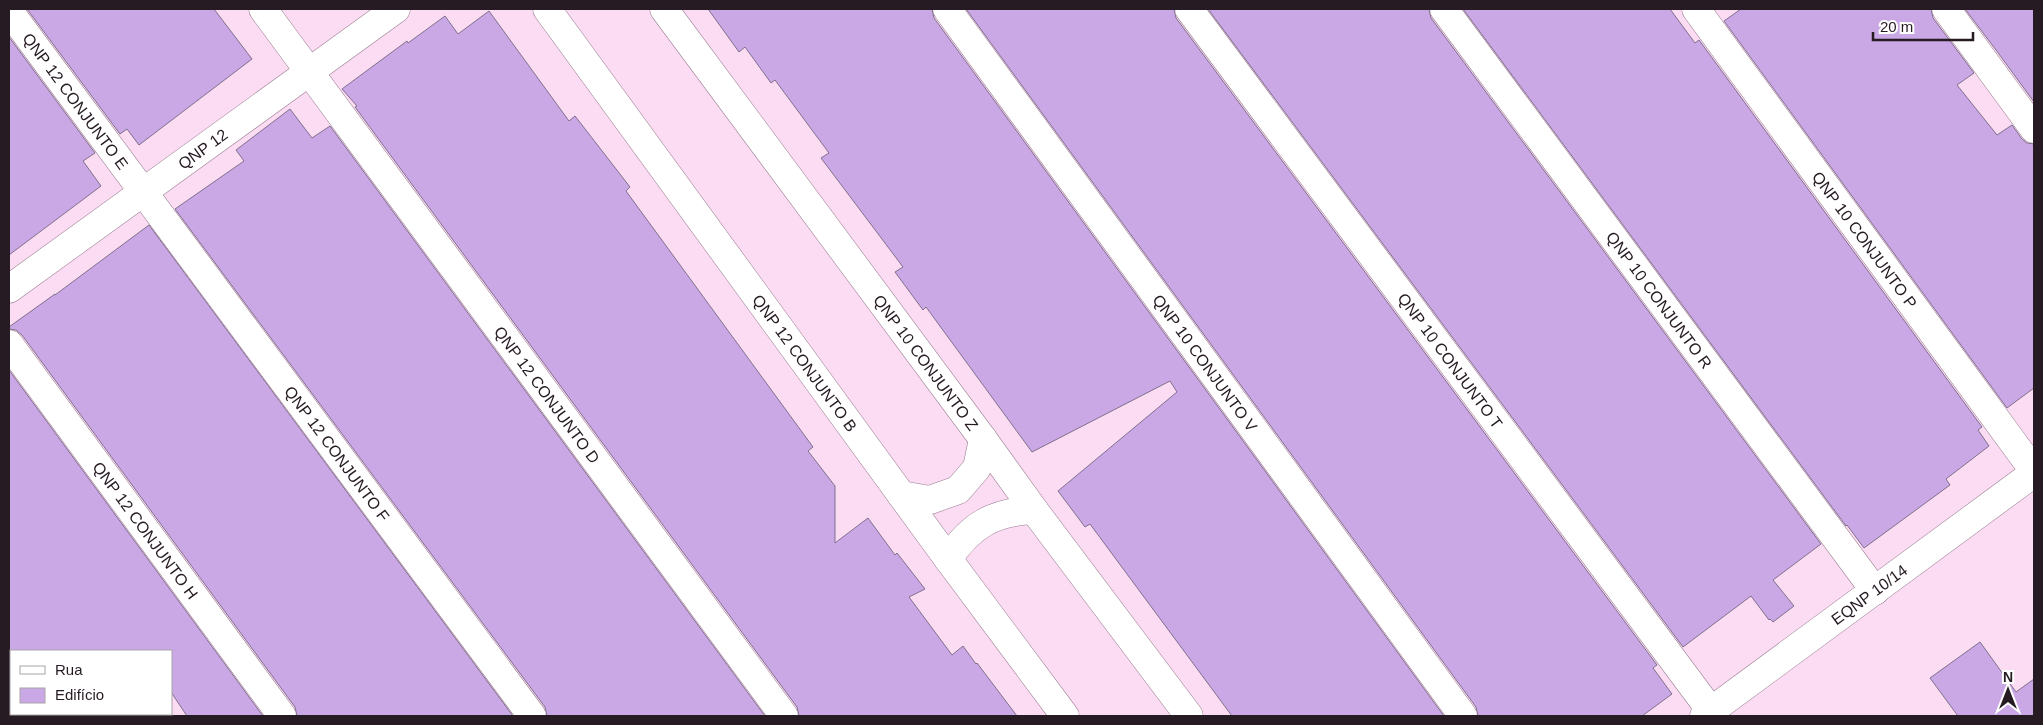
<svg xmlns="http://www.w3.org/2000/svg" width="2043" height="725" viewBox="0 0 2043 725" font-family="Helvetica,sans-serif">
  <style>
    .building { fill: #c9a8e5; stroke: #7f708c }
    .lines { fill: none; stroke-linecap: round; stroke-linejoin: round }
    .minor-casing { stroke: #987c90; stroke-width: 29 }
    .minor { stroke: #fff; stroke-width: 28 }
    .labels { text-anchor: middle; stroke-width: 4; stroke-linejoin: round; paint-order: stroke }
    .street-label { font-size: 16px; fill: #261b23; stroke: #fff }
  </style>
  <rect width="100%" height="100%" fill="#fbdcf2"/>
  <!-- building -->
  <g class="building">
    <polygon points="27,9 214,9 252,59 139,145 127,129 120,134"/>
    <polygon points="708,9 932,9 934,18 1444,716 1232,716 1090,524 1085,527 1058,491 1177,392 1170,381 1032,452 926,307 923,310 895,272 903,267 821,158 829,153 775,80 771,83 745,47 739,52"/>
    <polygon points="966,9 1174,9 1176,18 1657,665 1653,668 1672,694 1642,716 1478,716 1476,707"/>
    <polygon points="1208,9 1429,9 1431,18 1821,544 1773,580 1794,606 1773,622 1770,619 1769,620 1751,596 1683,647"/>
    <polygon points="1463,9 1670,9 1695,43 1699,40 1982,427 1978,430 1989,446 1946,479 1950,485 1864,548 1847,525 1846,526"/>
    <polygon points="1741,9 1931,9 1933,18 1974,73 1957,85 1997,135 2012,125 2022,139 2027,143 2034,144 2034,388 2007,408 1724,21"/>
    <polygon points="1965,9 2034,9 2034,102 1999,54"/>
    <polygon points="489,11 569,121 575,116 630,187 626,191 813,447 808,451 835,486 835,543 868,518 895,555 897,553 925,589 909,597 952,655 963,646 976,664 977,663 1017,716 799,716 797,707 355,107 357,106 342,89 407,41 408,43 445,16 458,34"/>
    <polygon points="9,37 95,153 83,161 101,186 9,255"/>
    <polygon points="290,109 312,138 330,126 765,716 547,716 545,707 175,209 244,161 236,150"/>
    <polygon points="149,225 513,716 297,716 295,707 22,335 16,330 9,329 9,327 55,294 55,295"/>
    <polygon points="9,370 263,716 187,716 171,692 171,651 9,651"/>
    <polygon points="1980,642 2016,692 2034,679 2034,716 1958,716 1930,678"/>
  </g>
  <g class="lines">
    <!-- minor casing -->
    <g class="minor-casing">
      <g id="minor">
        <path id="s1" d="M 263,9 L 784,716"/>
        <path id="s2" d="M 547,9 L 948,559 L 1065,716"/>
        <path id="s3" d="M 664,9 L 983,439 L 1034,510 L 1189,716"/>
        <path id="s4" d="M 947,9 L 1463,716"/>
        <path id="s5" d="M 1189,9 L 1711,711"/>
        <path id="s6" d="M 1444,9 L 1875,591"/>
        <path id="s7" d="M 1696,9 L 2034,471"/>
        <polyline points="1946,9 2034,129"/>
        <path id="s8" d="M 9,11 L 532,716"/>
        <path id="s9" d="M 9,289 L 396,9"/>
        <path id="s10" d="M 9,344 L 282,716"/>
        <polyline points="901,495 930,500 958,490 977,468 983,439"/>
        <path d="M 948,559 C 971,525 993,512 1034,510"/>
        <polyline points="9,689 11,692"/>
        <polyline points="27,714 29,716"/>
        <path id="s11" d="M 1704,716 L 2034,473"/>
      </g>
    </g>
    <!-- minor -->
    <use href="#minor" class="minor"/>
  </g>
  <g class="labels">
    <!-- street labels -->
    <g class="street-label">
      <text dy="6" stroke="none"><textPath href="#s8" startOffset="112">QNP 12 CONJUNTO E</textPath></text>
      <text dy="6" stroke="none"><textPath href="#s9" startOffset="239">QNP 12</textPath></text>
      <text dy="6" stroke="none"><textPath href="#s7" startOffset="286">QNP 10 CONJUNTO P</textPath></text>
      <text dy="6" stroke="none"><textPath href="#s6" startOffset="362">QNP 10 CONJUNTO R</textPath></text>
      <text dy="6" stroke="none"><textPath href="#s5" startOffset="438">QNP 10 CONJUNTO T</textPath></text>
      <text dy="6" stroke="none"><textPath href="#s3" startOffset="440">QNP 10 CONJUNTO Z</textPath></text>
      <text dy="6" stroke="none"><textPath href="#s4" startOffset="438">QNP 10 CONJUNTO V</textPath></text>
      <text dy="6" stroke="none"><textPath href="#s2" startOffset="438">QNP 12 CONJUNTO B</textPath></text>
      <text dy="6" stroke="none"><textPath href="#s1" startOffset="479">QNP 12 CONJUNTO D</textPath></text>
      <text dy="6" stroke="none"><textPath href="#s8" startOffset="551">QNP 12 CONJUNTO F</textPath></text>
      <text dy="6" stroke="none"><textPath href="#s10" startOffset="231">QNP 12 CONJUNTO H</textPath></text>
      <text dy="6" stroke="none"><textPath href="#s11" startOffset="205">EQNP 10/14</textPath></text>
    </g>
  </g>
  <!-- border -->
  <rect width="2043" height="725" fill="none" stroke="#261b23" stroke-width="20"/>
  <!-- legend -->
  <rect x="10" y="650" width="162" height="65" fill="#ffffff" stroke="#a8a4a7"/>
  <rect x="20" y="666" width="25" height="8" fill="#ffffff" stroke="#a8a4a7"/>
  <text x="55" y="675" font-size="15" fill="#261b23">Rua</text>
  <rect x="20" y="688" width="25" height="15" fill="#c9a8e5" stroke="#a8a4a7"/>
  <text x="55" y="700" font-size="15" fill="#261b23">Edifício</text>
  <!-- north arrow -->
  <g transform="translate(2008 690)" stroke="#ffffff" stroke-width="4" paint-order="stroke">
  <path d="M0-4L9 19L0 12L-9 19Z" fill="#261b23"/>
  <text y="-8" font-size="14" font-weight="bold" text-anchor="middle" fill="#261b23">N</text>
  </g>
  <!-- scale -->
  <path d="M1873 32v8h100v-8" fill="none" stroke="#261b23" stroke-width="2.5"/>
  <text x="1880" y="32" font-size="15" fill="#261b23" stroke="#ffffff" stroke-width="4" paint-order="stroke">20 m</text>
</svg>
